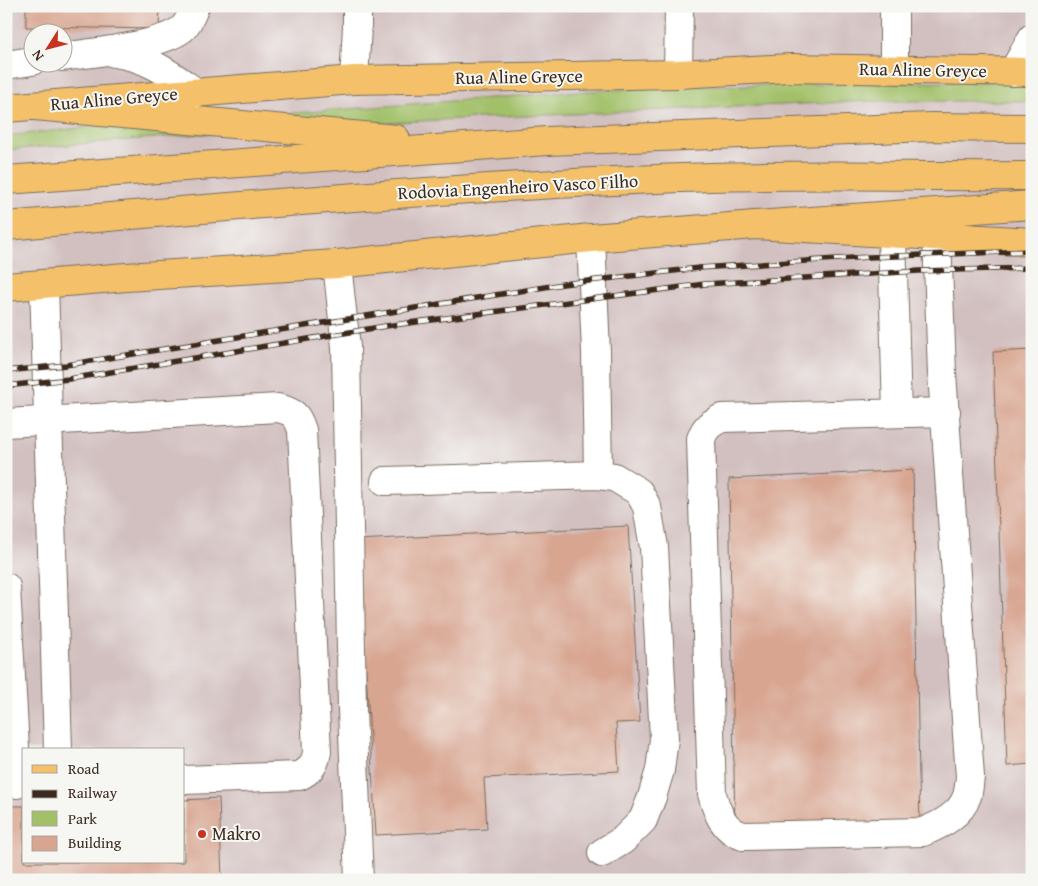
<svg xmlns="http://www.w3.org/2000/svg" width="1038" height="886" viewBox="0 0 1038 886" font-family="'Gentium Book Plus',serif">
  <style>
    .industrial { fill: #d2bfc0; fill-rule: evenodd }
    .green { fill: #a1c068; stroke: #6e7543 }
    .building { fill: #d8a591 }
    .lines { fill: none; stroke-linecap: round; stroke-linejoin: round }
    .minor-casing { stroke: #7a6e60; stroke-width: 30 }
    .major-casing { stroke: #7a6e60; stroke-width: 30 }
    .highway-casing { stroke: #7a6e60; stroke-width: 30 }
    .minor { stroke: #fff; stroke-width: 28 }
    .major { stroke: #f4c16a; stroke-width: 28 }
    .highway { stroke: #f4c16a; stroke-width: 28 }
    .rail-casing { stroke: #3b2a1e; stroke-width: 5.5 }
    .rail { stroke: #f6f6f2; stroke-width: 4; stroke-dasharray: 11; stroke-linecap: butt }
    .poi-dot { fill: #c8321e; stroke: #f6f6f2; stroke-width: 2 }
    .labels { text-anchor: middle; stroke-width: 4; stroke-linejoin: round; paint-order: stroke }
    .street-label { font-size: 18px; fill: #3b2a1e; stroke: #f6f6f2 }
    .poi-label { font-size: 18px; fill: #3b2a1e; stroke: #f6f6f2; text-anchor: start }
  </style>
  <rect width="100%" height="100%" fill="#f6f6f2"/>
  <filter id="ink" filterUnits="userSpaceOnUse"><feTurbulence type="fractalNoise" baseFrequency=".02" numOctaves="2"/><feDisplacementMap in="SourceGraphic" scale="10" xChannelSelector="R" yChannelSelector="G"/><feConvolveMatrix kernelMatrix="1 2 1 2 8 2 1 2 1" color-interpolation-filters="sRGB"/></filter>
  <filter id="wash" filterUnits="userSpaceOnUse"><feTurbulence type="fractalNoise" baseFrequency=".0096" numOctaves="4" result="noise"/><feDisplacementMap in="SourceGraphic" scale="20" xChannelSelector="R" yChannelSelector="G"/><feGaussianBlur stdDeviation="1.12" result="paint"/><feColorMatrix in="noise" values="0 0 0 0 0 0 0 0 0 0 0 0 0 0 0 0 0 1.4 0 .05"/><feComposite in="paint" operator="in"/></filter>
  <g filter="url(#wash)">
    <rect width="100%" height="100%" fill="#efecda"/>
    <!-- industrial -->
    <path class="industrial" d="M 6,6 L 1032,6 L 1032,880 L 6,880 ZM 32,32 L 62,32 L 62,62 L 32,62 ZM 24,750 L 184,750 L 184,862 L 24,862 Z"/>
    <!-- green -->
    <polygon class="green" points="1032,81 1032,101 872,101 457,119 240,131 6,150 6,136 108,125 191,121 569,92 692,86"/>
    <g id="blocks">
      <!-- building -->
      <g class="building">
        <polygon points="6,6 8,6 12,54 6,54"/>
        <polygon points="26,6 160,6 159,29 26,27"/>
        <polygon points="1032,350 1032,764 1007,766 993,352"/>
        <polygon points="913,470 920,829 735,830 729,479"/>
        <polygon points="628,526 640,722 616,723 619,771 484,778 487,829 376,835 358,540"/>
        <polygon points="219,798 222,880 6,880 6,806 24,806 24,862 184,862 184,800"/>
      </g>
    </g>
  </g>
  <g filter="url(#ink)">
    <use href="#blocks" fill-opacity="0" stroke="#7a6e60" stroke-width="1"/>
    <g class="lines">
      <!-- minor casing -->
      <g class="minor-casing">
        <g id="minor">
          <polyline points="894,6 894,69"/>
          <path d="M 114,53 C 150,58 168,73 197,93"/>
          <path d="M 62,57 C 91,53 160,46 182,29 C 188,24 192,14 195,6"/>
          <polyline points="6,65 32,61"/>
          <polyline points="1013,72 1032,38"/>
          <polyline points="678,74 679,6"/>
          <polyline points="354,80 357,26 357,6"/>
          <polyline points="892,235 897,413"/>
          <path d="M 937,237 L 942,373 L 970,777 C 969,783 969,790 967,796 C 961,815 940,825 923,832 L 743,836 C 723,830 717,812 712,794 L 701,439 C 705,427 711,423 722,418 L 946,412"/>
          <polyline points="591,238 596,352 598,475"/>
          <polyline points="337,264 346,347 352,710 359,880"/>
          <polyline points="44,284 58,750"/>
          <path d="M 6,423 L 278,408 C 294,412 297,415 302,430 L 317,752 C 315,765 310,771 299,776 L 184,780"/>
          <polyline points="385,481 598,475 614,477 639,492 647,507 654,547 664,739 660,770 652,797 643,820 623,840 602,853"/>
          <polyline points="6,587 17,784"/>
        </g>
      </g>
      <!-- major casing -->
      <g class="major-casing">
        <g id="major">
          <polyline points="6,108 354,80 678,74 790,68 1032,72"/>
          <polyline points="6,287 126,277 337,264 591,238 755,225 1032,242"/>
        </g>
      </g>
      <!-- highway casing -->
      <g class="highway-casing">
        <g id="highway">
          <polyline points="35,106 396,139"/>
          <polyline points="6,180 547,141 931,127 1032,128"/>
          <polyline points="755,225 1032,205"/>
          <path d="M 6,226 C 231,206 456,187 681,178 C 798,173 915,177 1032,176"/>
        </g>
      </g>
      <!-- minor -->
      <use href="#minor" class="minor"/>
      <!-- major -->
      <use href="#major" class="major"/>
      <!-- highway -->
      <use href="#highway" class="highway"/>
      <!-- rail casing -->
      <g class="rail-casing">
        <g id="rail">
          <polyline points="6,371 66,365 563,284 699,268 869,257 1032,251"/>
          <polyline points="6,386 69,379 386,326 705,284 919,271 1032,268"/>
        </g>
      </g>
      <!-- rail -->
      <use href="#rail" class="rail"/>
    </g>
  </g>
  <!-- markers -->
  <circle class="poi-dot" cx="202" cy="834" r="5"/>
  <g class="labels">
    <!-- street labels -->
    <g class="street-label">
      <text transform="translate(923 70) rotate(1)" y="6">Rua Aline Greyce</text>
      <text transform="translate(519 77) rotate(-1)" y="6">Rua Aline Greyce</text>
      <text transform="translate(114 99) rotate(-5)" y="6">Rua Aline Greyce</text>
      <text transform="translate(518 187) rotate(-3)" y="6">Rodovia Engenheiro Vasco Filho</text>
    </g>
    <!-- poi labels -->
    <g class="poi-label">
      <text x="212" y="840">Makro</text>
    </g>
  </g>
  <!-- margin -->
  <rect width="1038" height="886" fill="none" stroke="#f6f6f2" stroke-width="25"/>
  <!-- legend -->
  <rect x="22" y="748" width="162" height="115" fill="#f6f6f2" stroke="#aba49d"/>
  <rect x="32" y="765" width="25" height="8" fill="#f4c16a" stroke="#aba49d"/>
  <text x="68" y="774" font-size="15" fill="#3b2a1e">Road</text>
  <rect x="32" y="790" width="25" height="8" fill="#3b2a1e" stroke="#aba49d"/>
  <text x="68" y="798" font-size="15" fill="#3b2a1e">Railway</text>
  <rect x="32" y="811" width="25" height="15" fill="#a1c068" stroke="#aba49d"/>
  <text x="68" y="824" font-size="15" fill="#3b2a1e">Park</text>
  <rect x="32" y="836" width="25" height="15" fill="#d8a591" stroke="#aba49d"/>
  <text x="68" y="848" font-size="15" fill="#3b2a1e">Building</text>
  <!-- north arrow -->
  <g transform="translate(48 48) rotate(234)"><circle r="24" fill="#f6f6f2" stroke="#aba49d"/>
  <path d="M0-4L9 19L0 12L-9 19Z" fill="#c8321e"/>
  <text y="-8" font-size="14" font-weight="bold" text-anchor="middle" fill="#3b2a1e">N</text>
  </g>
</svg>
